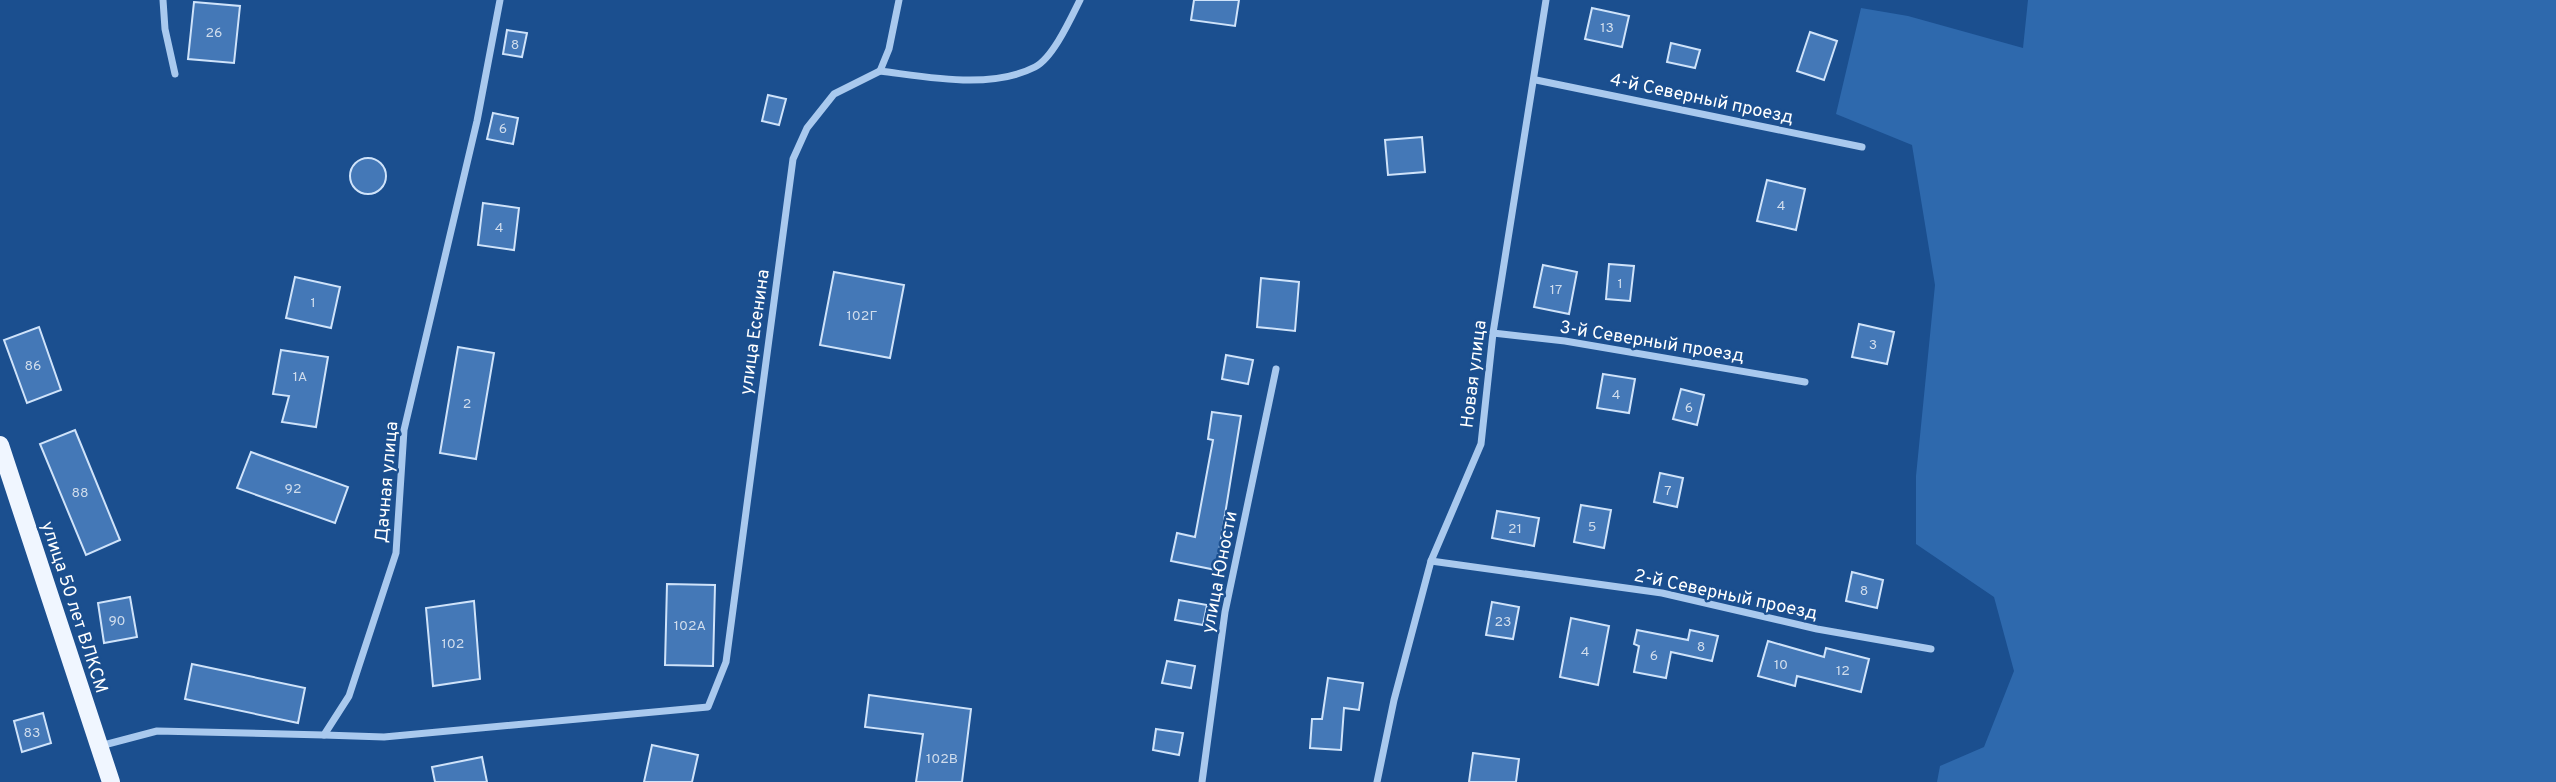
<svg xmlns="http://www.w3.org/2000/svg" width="2556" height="782" viewBox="0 0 2556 782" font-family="Overpass,sans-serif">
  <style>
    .green { fill: #2e69ad }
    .building { fill: #4478b7; stroke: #cfe3fa; stroke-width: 2 }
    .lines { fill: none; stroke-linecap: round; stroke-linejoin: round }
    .minor { stroke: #a9c9ee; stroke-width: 7 }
    .primary { stroke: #f0f6ff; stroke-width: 18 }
    .labels { text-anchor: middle; stroke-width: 5; stroke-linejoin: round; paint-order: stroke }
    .number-label { font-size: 14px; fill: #d0dded }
    .street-label { font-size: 18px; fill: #fff; stroke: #1b4f8f }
  </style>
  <rect width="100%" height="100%" fill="#1b4f8f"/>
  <!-- green -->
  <polygon class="green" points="2028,0 2556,0 2556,782 1937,782 1940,766 1984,747 2014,671 1994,597 1916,544 1916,476 1935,285 1912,145 1836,114 1861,8 1908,16 2023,48"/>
  <!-- building -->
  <g class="building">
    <polygon points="1194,0 1239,0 1235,26 1191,20"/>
    <polygon points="194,2 240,6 234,63 188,59"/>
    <polygon points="1592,8 1629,16 1622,47 1585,39"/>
    <polygon points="507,30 527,33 522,57 503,54"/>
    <polygon points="1810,32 1837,41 1824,80 1797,71"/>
    <polygon points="1671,43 1700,50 1695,68 1667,62"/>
    <polygon points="768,95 786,99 779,125 762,121"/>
    <polygon points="493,113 518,118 513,144 487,139"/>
    <polygon points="1422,137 1425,172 1388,175 1385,140"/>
    <circle cx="368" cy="176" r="18"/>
    <polygon points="1767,180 1805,189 1796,230 1757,221"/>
    <polygon points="483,203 519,208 514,250 478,245"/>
    <polygon points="1609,264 1634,266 1630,301 1606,299"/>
    <polygon points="1543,265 1577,272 1569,314 1534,307"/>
    <polygon points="834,272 904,285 890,358 820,345"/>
    <polygon points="295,277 340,287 331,328 286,318"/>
    <polygon points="1261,278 1299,282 1295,331 1257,327"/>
    <polygon points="1859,324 1894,332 1887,364 1852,357"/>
    <polygon points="39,327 61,390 27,403 4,340"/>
    <polygon points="458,347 494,353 476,459 440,453"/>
    <polygon points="281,350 328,357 316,427 282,422 289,396 273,394"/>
    <polygon points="1226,355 1253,360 1248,384 1222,379"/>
    <polygon points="1603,374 1635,379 1629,413 1597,408"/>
    <polygon points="1681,389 1704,395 1697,425 1673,419"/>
    <polygon points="1212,412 1241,416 1216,570 1171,561 1177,533 1195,537 1213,440 1208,439"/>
    <polygon points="75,430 120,540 86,555 40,444"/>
    <polygon points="251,452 348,487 335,523 237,488"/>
    <polygon points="1660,473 1683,478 1677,507 1654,502"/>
    <polygon points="1581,505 1611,510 1604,548 1574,542"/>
    <polygon points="1497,511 1539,518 1534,546 1492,538"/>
    <polygon points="1852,572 1883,580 1877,608 1846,601"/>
    <polygon points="667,584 715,585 713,666 665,665"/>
    <polygon points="130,597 137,637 104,643 98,603"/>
    <polygon points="1179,600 1207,605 1203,625 1175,620"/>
    <polygon points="474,601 480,679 433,686 426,608"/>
    <polygon points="1492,602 1519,607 1513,639 1486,635"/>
    <polygon points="1571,618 1609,626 1598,685 1560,677"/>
    <polygon points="1637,630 1688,640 1690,630 1718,636 1712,661 1671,652 1666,678 1634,672 1639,646 1634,644"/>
    <polygon points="1768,641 1824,657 1826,648 1869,659 1861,692 1797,676 1795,686 1758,676"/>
    <polygon points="1167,661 1195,666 1191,688 1162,683"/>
    <polygon points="192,664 305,688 298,723 185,699"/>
    <polygon points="1328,678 1363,683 1359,710 1344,708 1341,750 1310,748 1312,719 1322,719"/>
    <polygon points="869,695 971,709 962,782 916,782 923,734 865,727"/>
    <polygon points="43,713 51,743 22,752 14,721"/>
    <polygon points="1156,729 1183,733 1179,755 1153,750"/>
    <polygon points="652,745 698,755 692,782 644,782"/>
    <polygon points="1473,753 1519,759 1516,782 1469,782"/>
    <polygon points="482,757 487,782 435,782 432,767"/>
  </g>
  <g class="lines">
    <!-- minor -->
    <g class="minor">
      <polyline points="163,0 165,29 175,74"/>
      <path d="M 880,71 C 928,77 990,90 1035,67 C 1053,58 1071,18 1080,0"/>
      <polyline points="1536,80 1862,147"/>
      <polyline points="1493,333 1565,341 1805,382"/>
      <polyline points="1431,561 1662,593 1817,629 1931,649"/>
      <polyline points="324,735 384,737 708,707 726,662 793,159 807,128 834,94 880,71 889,49 899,0"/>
      <polyline points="100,746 157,731 324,735 349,696 396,553 404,430 477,121 500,0"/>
      <polyline points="1202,782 1225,612 1276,369"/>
      <polyline points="1377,782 1394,700 1431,561 1481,444 1493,333 1546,0"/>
    </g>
    <!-- primary -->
    <polyline class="primary" points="0,445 111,782"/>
  </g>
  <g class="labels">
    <!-- number labels -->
    <g class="number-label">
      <text x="1607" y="32">13</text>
      <text x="214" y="37">26</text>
      <text x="515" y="49">8</text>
      <text x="503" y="133">6</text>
      <text x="1781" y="210">4</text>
      <text x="499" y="232">4</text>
      <text x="1620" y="288">1</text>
      <text x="1556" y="294">17</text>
      <text x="313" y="307">1</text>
      <text x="862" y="320">102Г</text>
      <text x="1873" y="349">3</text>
      <text x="33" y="370">86</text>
      <text x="300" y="381">1А</text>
      <text x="1616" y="399">4</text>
      <text x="467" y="408">2</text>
      <text x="1689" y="412">6</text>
      <text x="293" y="493">92</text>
      <text x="1668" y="495">7</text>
      <text x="80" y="497">88</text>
      <text x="1592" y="531">5</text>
      <text x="1515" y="533">21</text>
      <text x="1864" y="595">8</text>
      <text x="117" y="625">90</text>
      <text x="1503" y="626">23</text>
      <text x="690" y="630">102А</text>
      <text x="453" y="648">102</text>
      <text x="1701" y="651">8</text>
      <text x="1585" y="656">4</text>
      <text x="1654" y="660">6</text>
      <text x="1781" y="669">10</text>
      <text x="1843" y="675">12</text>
      <text x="32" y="737">83</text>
      <text x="942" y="763">102В</text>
    </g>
    <!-- street labels -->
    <g class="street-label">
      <text transform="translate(1702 98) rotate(12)" y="6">4-й Северный проезд</text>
      <text transform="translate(754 332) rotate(-82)" y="6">улица Есенина</text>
      <text transform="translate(1652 341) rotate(9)" y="6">3-й Северный проезд</text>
      <text transform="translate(1473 374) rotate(-83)" y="6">Новая улица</text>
      <text transform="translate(386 482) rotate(-85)" y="6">Дачная улица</text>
      <text transform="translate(1219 572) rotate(-79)" y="6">улица Юности</text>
      <text transform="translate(1726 594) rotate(12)" y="6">2-й Северный проезд</text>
      <text transform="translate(75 607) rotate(72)" y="6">улица 50 лет ВЛКСМ</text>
    </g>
  </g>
</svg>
